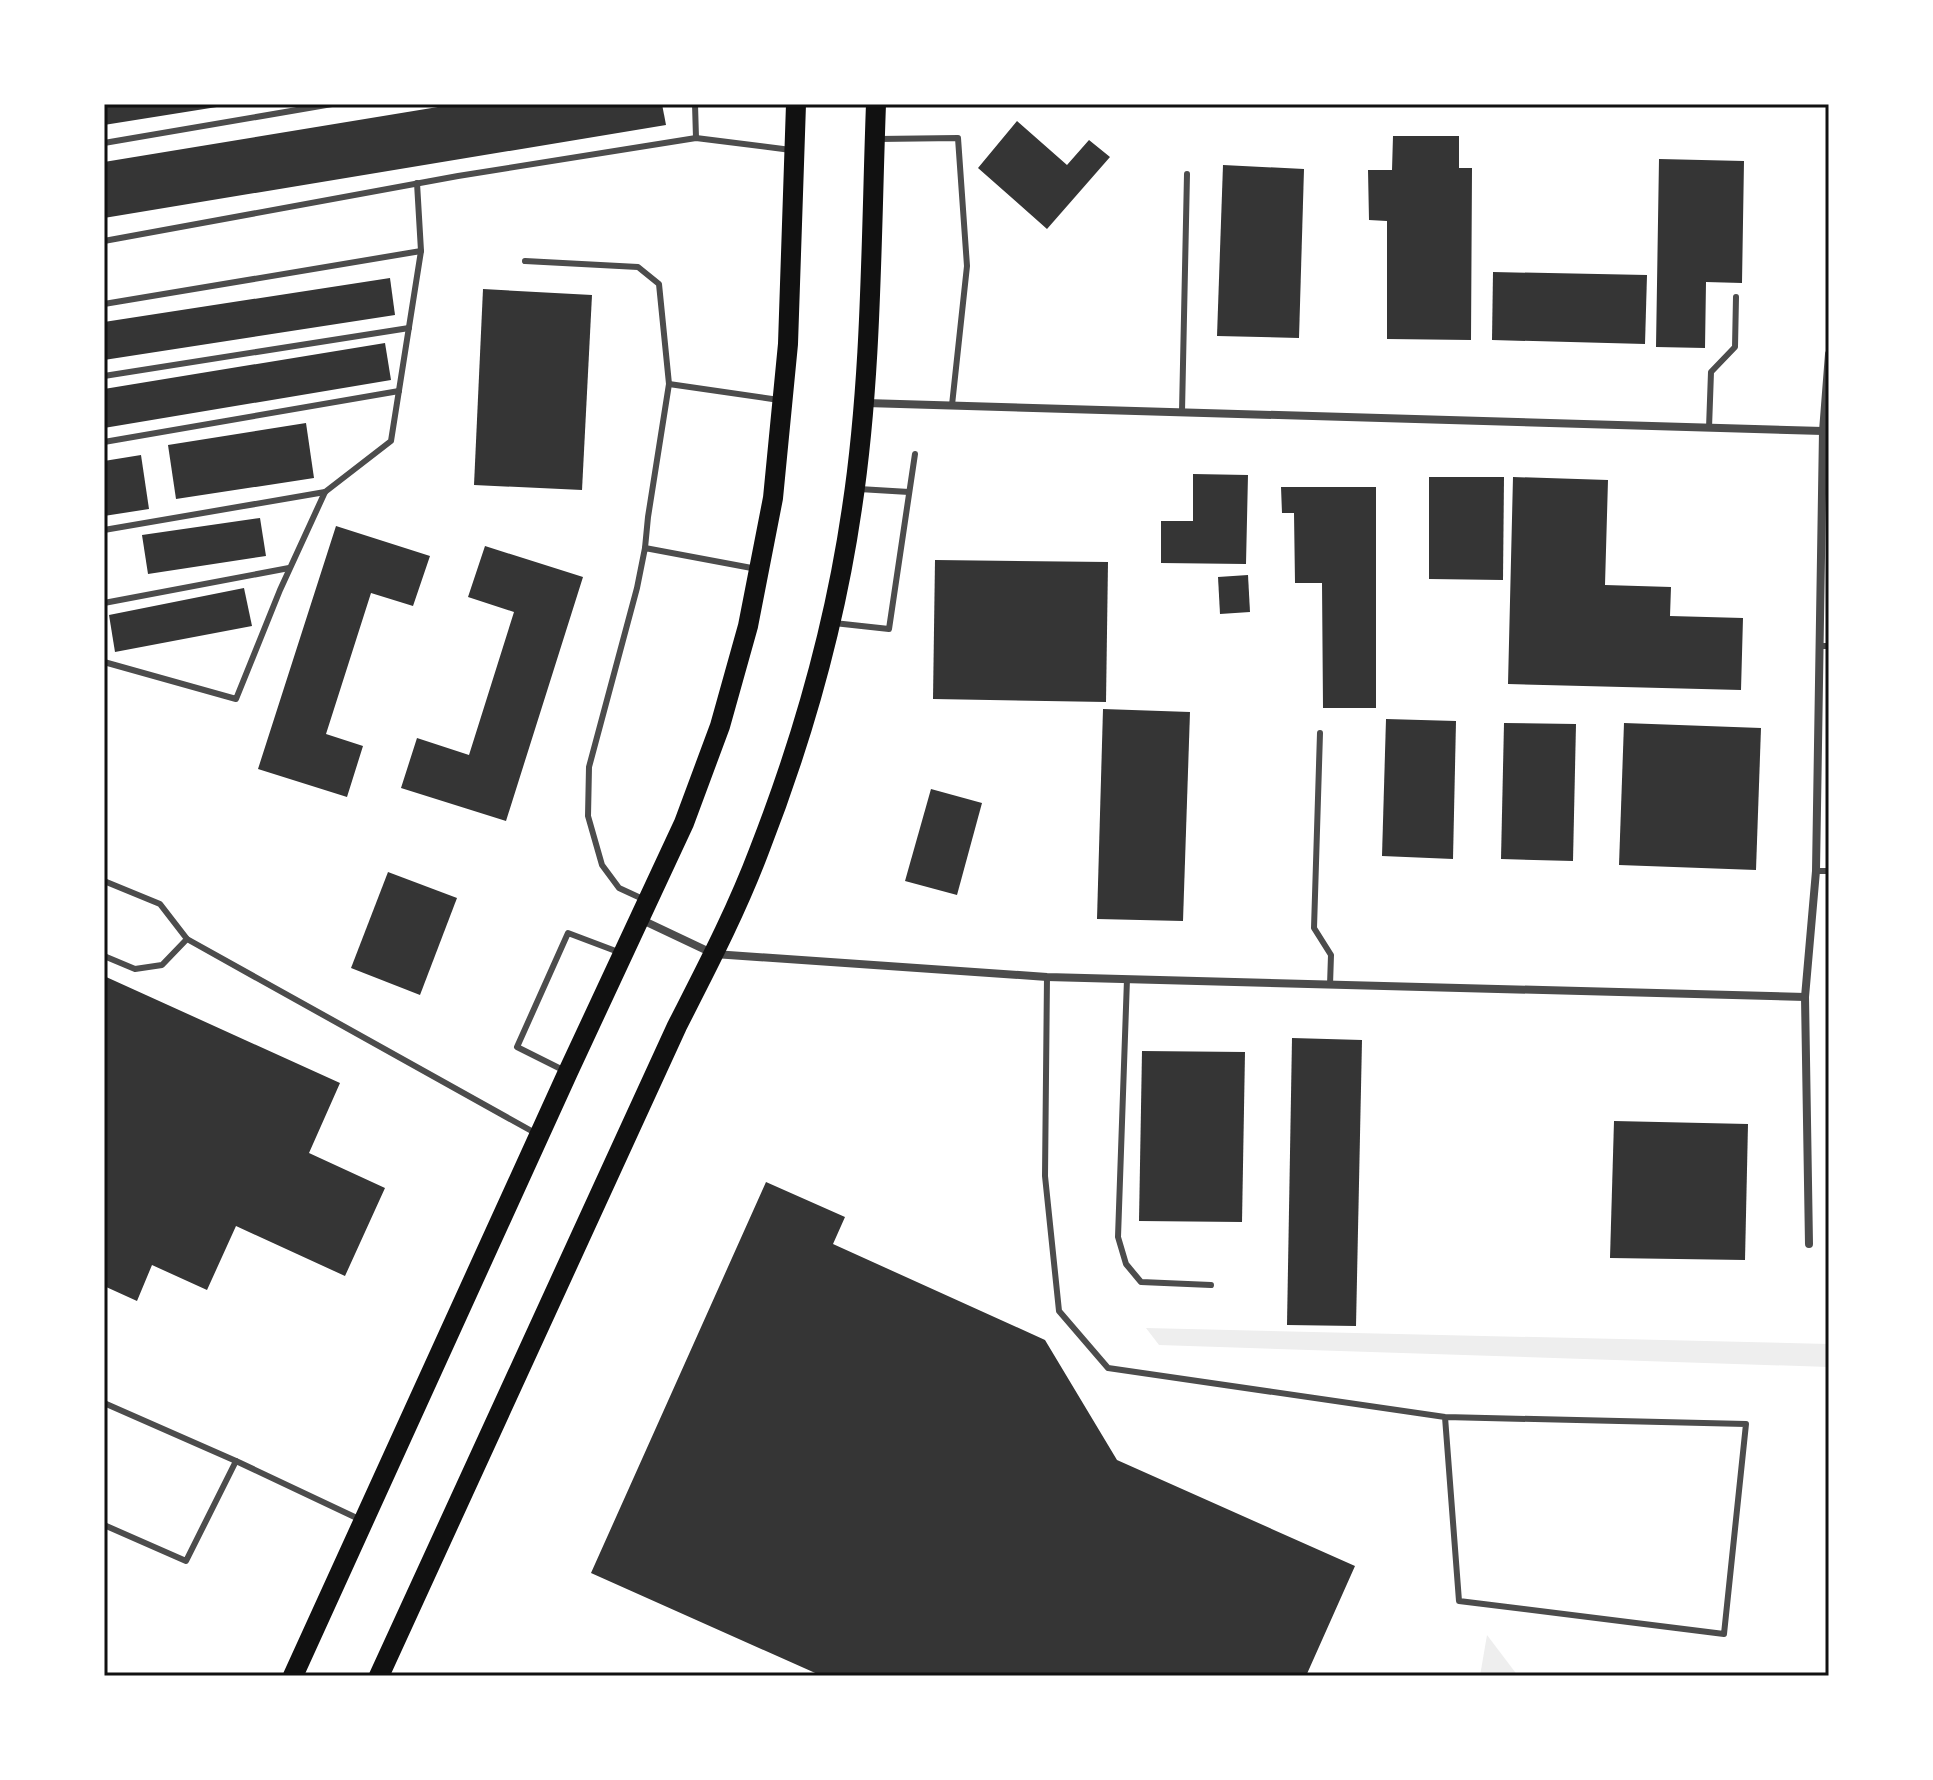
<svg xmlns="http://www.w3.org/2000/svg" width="1933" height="1780" viewBox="0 0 1933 1780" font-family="'Titillium Web',sans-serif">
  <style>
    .green { fill: #eee }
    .building { fill: #353535 }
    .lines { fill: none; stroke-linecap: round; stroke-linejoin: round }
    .service { stroke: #4c4c4c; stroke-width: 6 }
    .minor { stroke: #4c4c4c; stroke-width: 8 }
    .primary { stroke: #111; stroke-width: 20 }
    .neatline { fill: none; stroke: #111; stroke-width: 3 }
  </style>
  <rect width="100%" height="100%" fill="#fff"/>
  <!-- green -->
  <g class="green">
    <polygon points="1146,1328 1829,1344 1829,1367 1159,1345"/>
    <polygon points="1487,1635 1518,1676 1480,1676"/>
  </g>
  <!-- building -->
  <g class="building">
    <polygon points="104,104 222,104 223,106 104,125"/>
    <polygon points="456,104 662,104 666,125 104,218 104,162"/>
    <polygon points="1017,121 1067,165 1089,140 1110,157 1047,229 978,168"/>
    <polygon points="1393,136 1459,136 1459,168 1472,168 1471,340 1387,339 1387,221 1369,220 1368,170 1392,170"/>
    <polygon points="1659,159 1744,161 1742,283 1706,282 1705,348 1656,347"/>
    <polygon points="1223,165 1304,169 1299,338 1217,336"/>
    <polygon points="1493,272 1647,275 1645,344 1492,340"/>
    <polygon points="390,278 395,315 104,360 104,322"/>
    <polygon points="483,289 592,295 582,490 474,485"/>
    <polygon points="385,343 391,380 104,428 104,389"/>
    <polygon points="306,423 314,478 176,499 168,445"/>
    <polygon points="141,455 149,509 104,516 104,461"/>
    <polygon points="1193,474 1248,475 1246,564 1161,563 1161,521 1193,521"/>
    <polygon points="1429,477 1504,477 1503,580 1429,579"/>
    <polygon points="1513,477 1608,480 1605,585 1671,587 1670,616 1743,618 1741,690 1508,684"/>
    <polygon points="1281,487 1376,487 1376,708 1323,708 1322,583 1295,583 1294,513 1282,513"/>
    <polygon points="260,518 266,556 148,574 142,535"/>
    <polygon points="336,526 430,556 413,606 371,593 326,734 363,746 347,797 258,769"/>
    <polygon points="485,546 583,577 506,821 401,788 417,738 469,755 514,612 468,597"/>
    <polygon points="935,560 1108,562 1106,702 933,699"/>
    <polygon points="1248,575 1250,612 1220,614 1218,577"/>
    <polygon points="244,588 252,626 115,652 109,615"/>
    <polygon points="1103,709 1190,712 1183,921 1097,919"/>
    <polygon points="1386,719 1456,721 1453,859 1382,856"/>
    <polygon points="1504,723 1576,724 1573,861 1501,859"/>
    <polygon points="1624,723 1761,728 1756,870 1619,865"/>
    <polygon points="931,789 982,803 957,895 905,881"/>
    <polygon points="388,872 457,898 420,995 351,968"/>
    <polygon points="104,976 340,1083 309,1153 385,1188 345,1276 236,1226 207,1290 152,1265 137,1301 104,1286"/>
    <polygon points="1292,1038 1362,1040 1356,1326 1287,1325"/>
    <polygon points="1142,1051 1245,1052 1242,1222 1139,1221"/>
    <polygon points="1614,1121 1748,1124 1745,1260 1610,1258"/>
    <polygon points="766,1182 845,1217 833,1244 1045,1340 1117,1460 1355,1566 1306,1676 822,1676 591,1573"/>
  </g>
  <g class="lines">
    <!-- service -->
    <g class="service">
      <polyline points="695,104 696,138"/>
      <polyline points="878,139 958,138 967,266 952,405"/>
      <polyline points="104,143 332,104"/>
      <polyline points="104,241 458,176 696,138 791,150"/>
      <polyline points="525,261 638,267 659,284 669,384 648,517 645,548"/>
      <polyline points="104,304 421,251"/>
      <polyline points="104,376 409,328"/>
      <polyline points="669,384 779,400"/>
      <polyline points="1182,412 1187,174"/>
      <polyline points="1709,428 1711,372 1735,347 1736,297"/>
      <polyline points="104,442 399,391"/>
      <polyline points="859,489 909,492"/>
      <polyline points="104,530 325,492"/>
      <polyline points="104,603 289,568"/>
      <polyline points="834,623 889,629 915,454"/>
      <polyline points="1820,646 1829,646"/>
      <polyline points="104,662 236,699 280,590 325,492 391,441 421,251 417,183"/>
      <polyline points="1320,733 1314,928 1331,955 1330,985"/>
      <polyline points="1816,871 1829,871"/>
      <polyline points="104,881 160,904 187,939 162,965 135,969 104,956"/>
      <polyline points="645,900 619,888 602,865 588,816 589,767 637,588 645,548 757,569"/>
      <polyline points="187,939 537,1134"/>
      <polyline points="1047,977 1045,1176 1059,1311 1108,1368 1445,1417 1746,1424 1724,1634 1459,1601 1445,1417"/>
      <polyline points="1127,979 1118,1237 1126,1264 1141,1282 1211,1285"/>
      <polyline points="563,1070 517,1047 568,933 621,953"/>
      <polyline points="104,1403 236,1461 186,1561 104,1525"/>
      <polyline points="236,1461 361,1520"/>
    </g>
    <!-- minor -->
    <g class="minor">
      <polyline points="866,403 1823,431"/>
      <polyline points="640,919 714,954 1047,977 1805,997"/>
      <polyline points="1809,1244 1805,997 1816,871 1823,431 1829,354"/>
    </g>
    <!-- primary -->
    <g class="primary">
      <polyline points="293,1676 568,1072 684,823 720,726 748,626 773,498 788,344 796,104"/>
      <path d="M 379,1676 L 677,1026 C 706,969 736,912 759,851 C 802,741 835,625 852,508 C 872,376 871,237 876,104"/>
    </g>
  </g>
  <!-- border -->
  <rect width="1933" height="1780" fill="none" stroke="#ffffff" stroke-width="212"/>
  <rect x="106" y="106" width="1721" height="1568" class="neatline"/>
</svg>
